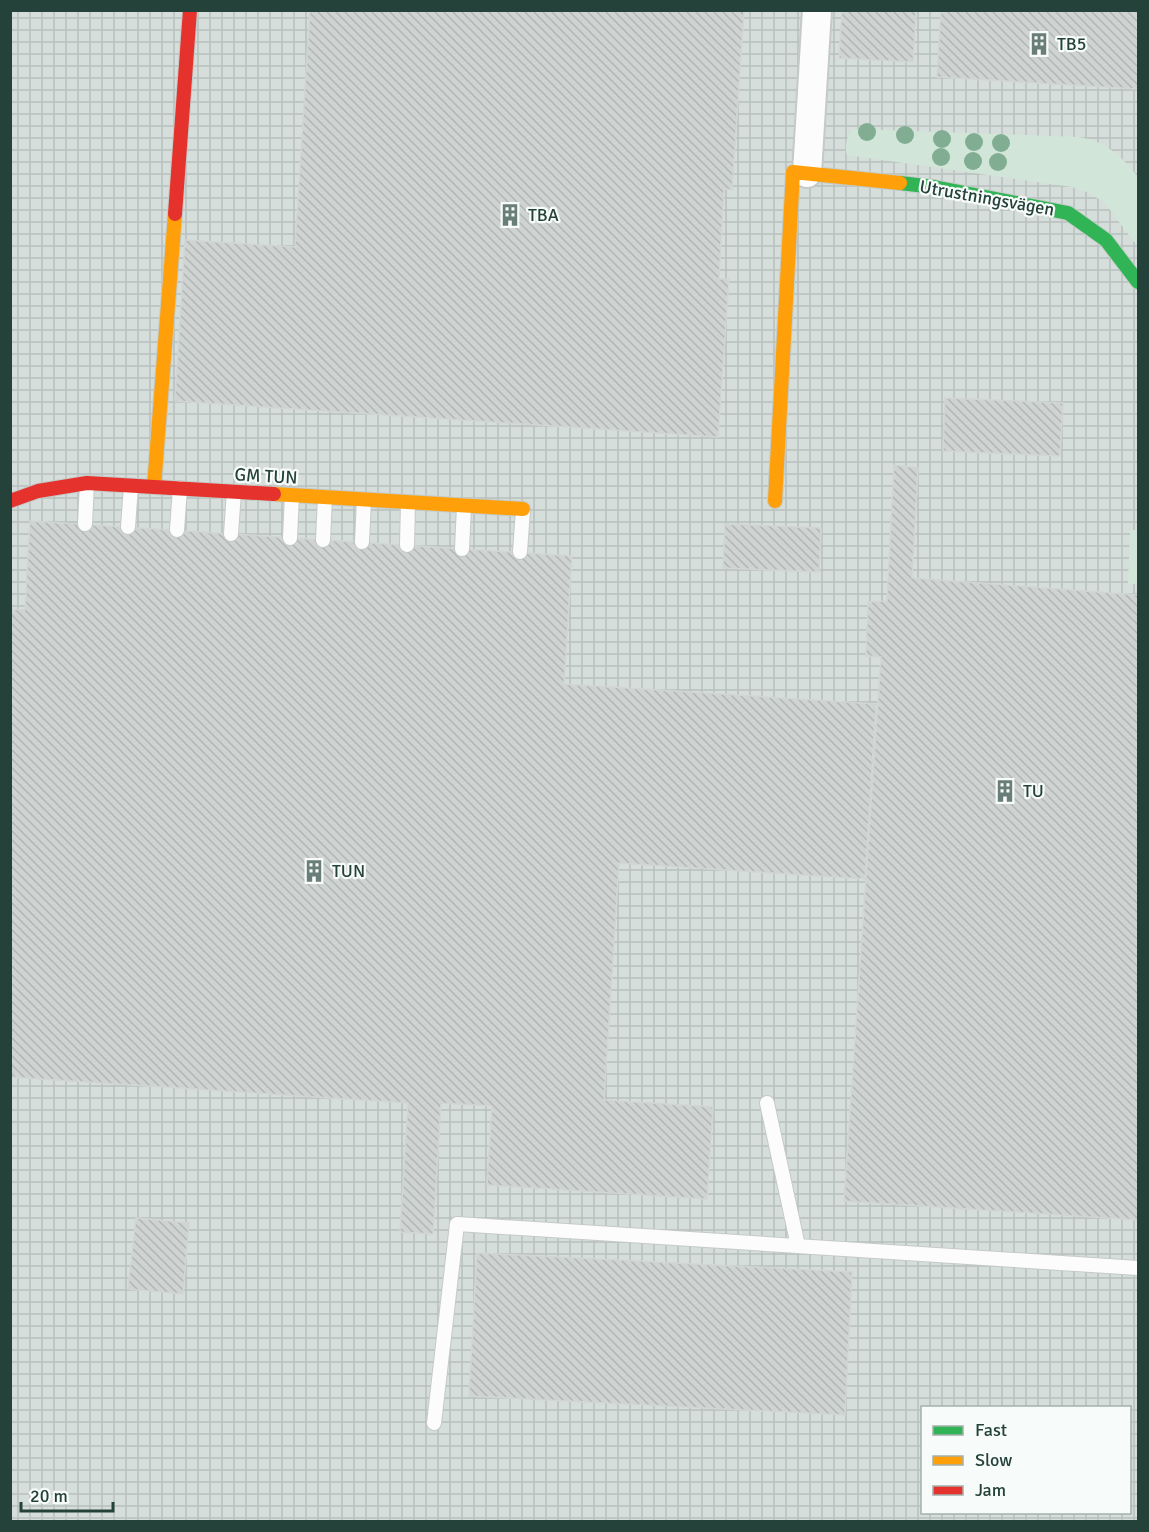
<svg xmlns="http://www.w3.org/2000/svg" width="1149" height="1532" viewBox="0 0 1149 1532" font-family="Signika,sans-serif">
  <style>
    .industrial { fill: url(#industrial-grid); fill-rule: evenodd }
    .grass { fill: #d1e6d8 }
    .building { fill: url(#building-back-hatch); stroke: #d1d6d4; stroke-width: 1.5 }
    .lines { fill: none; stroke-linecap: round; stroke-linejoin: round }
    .lane-casing { stroke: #c5cac8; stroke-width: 16 }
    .street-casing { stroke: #c5cac8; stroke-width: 32 }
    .fast-casing { stroke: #c3cbc8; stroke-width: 16 }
    .slow-casing { stroke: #c3cbc8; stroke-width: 16 }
    .jam-casing { stroke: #c3cbc8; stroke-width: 16 }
    .lane { stroke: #fcfcfc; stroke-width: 14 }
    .street { stroke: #fcfcfc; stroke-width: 28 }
    .fast { stroke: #30b455; stroke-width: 14 }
    .slow { stroke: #ff9f0a; stroke-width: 14 }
    .jam { stroke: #e5322d; stroke-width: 14 }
    .tree { fill: #81ae93 }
    .labels { text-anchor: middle; stroke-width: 4.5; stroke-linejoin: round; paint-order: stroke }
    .poi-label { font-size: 18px; fill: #24423a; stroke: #f7fbf9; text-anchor: start }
    .street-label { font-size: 18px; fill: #24423a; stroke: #f7fbf9 }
  </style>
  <defs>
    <pattern id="industrial-grid" width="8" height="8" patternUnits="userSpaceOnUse" patternTransform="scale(1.5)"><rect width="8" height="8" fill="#d6dedb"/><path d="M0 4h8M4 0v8" fill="none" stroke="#b8c0bd"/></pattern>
    <pattern id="building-back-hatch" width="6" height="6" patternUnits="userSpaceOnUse" patternTransform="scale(1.5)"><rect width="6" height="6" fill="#cfd4d2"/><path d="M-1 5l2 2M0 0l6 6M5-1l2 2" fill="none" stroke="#b2b7b5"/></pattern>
  </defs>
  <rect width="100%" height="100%" fill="#e8edeb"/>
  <!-- industrial -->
  <path class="industrial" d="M 10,11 L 1138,11 L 1138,1521 L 11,1521 ZM 922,1408 L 1130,1408 L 1130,1512 L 922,1512 Z"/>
  <!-- grass -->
  <g class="grass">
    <path d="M 854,129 L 1079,137 C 1105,141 1122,156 1138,177 L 1138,247 L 1104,202 L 1087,192 L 1072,187 L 847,155 C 844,148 847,132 854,129 Z"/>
    <polygon points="1130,530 1138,530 1138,584 1128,584"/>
  </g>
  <!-- building -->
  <g class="building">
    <polygon points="310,10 744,10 732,190 724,189 719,279 729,279 718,437 175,401 185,240 295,247"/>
    <polygon points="842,10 916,10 913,62 839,58"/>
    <polygon points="941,10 1138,10 1138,89 937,77"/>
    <polygon points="945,398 1063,403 1060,456 943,451"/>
    <polygon points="894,465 918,468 912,578 1138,595 1138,1220 844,1201 881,657 866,656 868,602 887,601"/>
    <polygon points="30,521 572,556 564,684 876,704 865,879 619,863 604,1100 713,1107 707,1199 487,1185 492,1106 441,1103 433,1234 400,1232 408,1103 10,1077 10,609 25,610"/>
    <polygon points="725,524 821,528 819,572 723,568"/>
    <polygon points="136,1218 189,1223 183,1294 128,1289"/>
    <polygon points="477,1253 852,1272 845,1415 469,1396"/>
  </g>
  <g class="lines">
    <!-- lane casing -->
    <g class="lane-casing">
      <g id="lane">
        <polyline points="85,524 87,483"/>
        <polyline points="128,527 131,486"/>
        <polyline points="177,530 180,488"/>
        <polyline points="231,534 234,492"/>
        <polyline points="290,538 292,495"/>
        <polyline points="323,540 325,497"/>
        <polyline points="362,542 364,500"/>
        <polyline points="407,545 408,503"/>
        <polyline points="462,549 464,506"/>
        <polyline points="520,552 523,510"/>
        <polyline points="767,1103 798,1246"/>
        <polyline points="434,1423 457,1224 1138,1268"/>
      </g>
    </g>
    <!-- street casing -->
    <g class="street-casing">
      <polyline id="street" points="807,173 817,10"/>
    </g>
    <!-- fast casing -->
    <g class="fast-casing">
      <polyline id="fast" points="900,183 934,187 1068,213 1106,240 1138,282"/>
    </g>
    <!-- slow casing -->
    <g class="slow-casing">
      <g id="slow">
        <polyline points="154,487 175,214"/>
        <polyline points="274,494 523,509"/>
        <polyline points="775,501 793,172 900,183"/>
      </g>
    </g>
    <!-- jam casing -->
    <g class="jam-casing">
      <g id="jam">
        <polyline points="175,214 190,10"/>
        <polyline points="10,501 38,491 87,483 274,494"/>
      </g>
    </g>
    <!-- lane -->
    <use href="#lane" class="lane"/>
    <!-- street -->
    <use href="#street" class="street"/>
    <!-- fast -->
    <use href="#fast" class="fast"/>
    <!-- slow -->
    <use href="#slow" class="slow"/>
    <!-- jam -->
    <use href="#jam" class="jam"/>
  </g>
  <!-- trees -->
  <g class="tree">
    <circle cx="867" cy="132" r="9"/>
    <circle cx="905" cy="135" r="9"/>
    <circle cx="942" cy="139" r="9"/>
    <circle cx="974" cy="142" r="9"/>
    <circle cx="1001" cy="143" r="9"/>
    <circle cx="941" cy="157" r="9"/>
    <circle cx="973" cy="161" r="9"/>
    <circle cx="998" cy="162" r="9"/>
  </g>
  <!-- icons -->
  <defs>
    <g id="building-bare" transform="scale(1.8)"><path d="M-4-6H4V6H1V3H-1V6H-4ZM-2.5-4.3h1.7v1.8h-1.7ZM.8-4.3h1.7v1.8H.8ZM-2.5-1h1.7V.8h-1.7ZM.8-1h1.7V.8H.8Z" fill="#697e78" stroke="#f7fbf9" stroke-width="2.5" paint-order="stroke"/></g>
  </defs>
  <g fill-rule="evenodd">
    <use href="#building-bare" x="1039" y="44"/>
    <use href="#building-bare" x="510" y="215"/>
    <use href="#building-bare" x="1005" y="791"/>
    <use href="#building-bare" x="314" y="871"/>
  </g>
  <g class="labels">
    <!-- poi labels -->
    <g class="poi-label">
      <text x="1057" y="50">TB5</text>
      <text x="528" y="221">TBA</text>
      <text x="1023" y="797">TU</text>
      <text x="332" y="877">TUN</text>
    </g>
    <!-- street labels -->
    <g class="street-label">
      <text transform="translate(987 198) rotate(10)" y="6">Utrustningsvägen</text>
      <text transform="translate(266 476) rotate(3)" y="6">GM TUN</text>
    </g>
  </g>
  <!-- border -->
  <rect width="1149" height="1532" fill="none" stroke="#24423a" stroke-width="24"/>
  <!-- legend -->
  <rect x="921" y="1406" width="210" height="108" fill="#f7fbf9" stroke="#a3b1ad" stroke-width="1.5"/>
  <rect x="933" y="1426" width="30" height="9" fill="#30b455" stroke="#a3b1ad" stroke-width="1.5"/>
  <text x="975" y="1436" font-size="18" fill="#24423a">Fast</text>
  <rect x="933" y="1456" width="30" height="9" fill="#ff9f0a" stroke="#a3b1ad" stroke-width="1.5"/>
  <text x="975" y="1466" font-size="18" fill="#24423a">Slow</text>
  <rect x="933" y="1486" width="30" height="9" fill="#e5322d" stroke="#a3b1ad" stroke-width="1.5"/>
  <text x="975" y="1496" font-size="18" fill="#24423a">Jam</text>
  <!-- scale -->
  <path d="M21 1502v9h92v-9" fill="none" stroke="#24423a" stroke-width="3"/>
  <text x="30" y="1502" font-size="18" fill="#24423a" stroke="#f7fbf9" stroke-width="4.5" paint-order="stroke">20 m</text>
</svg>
